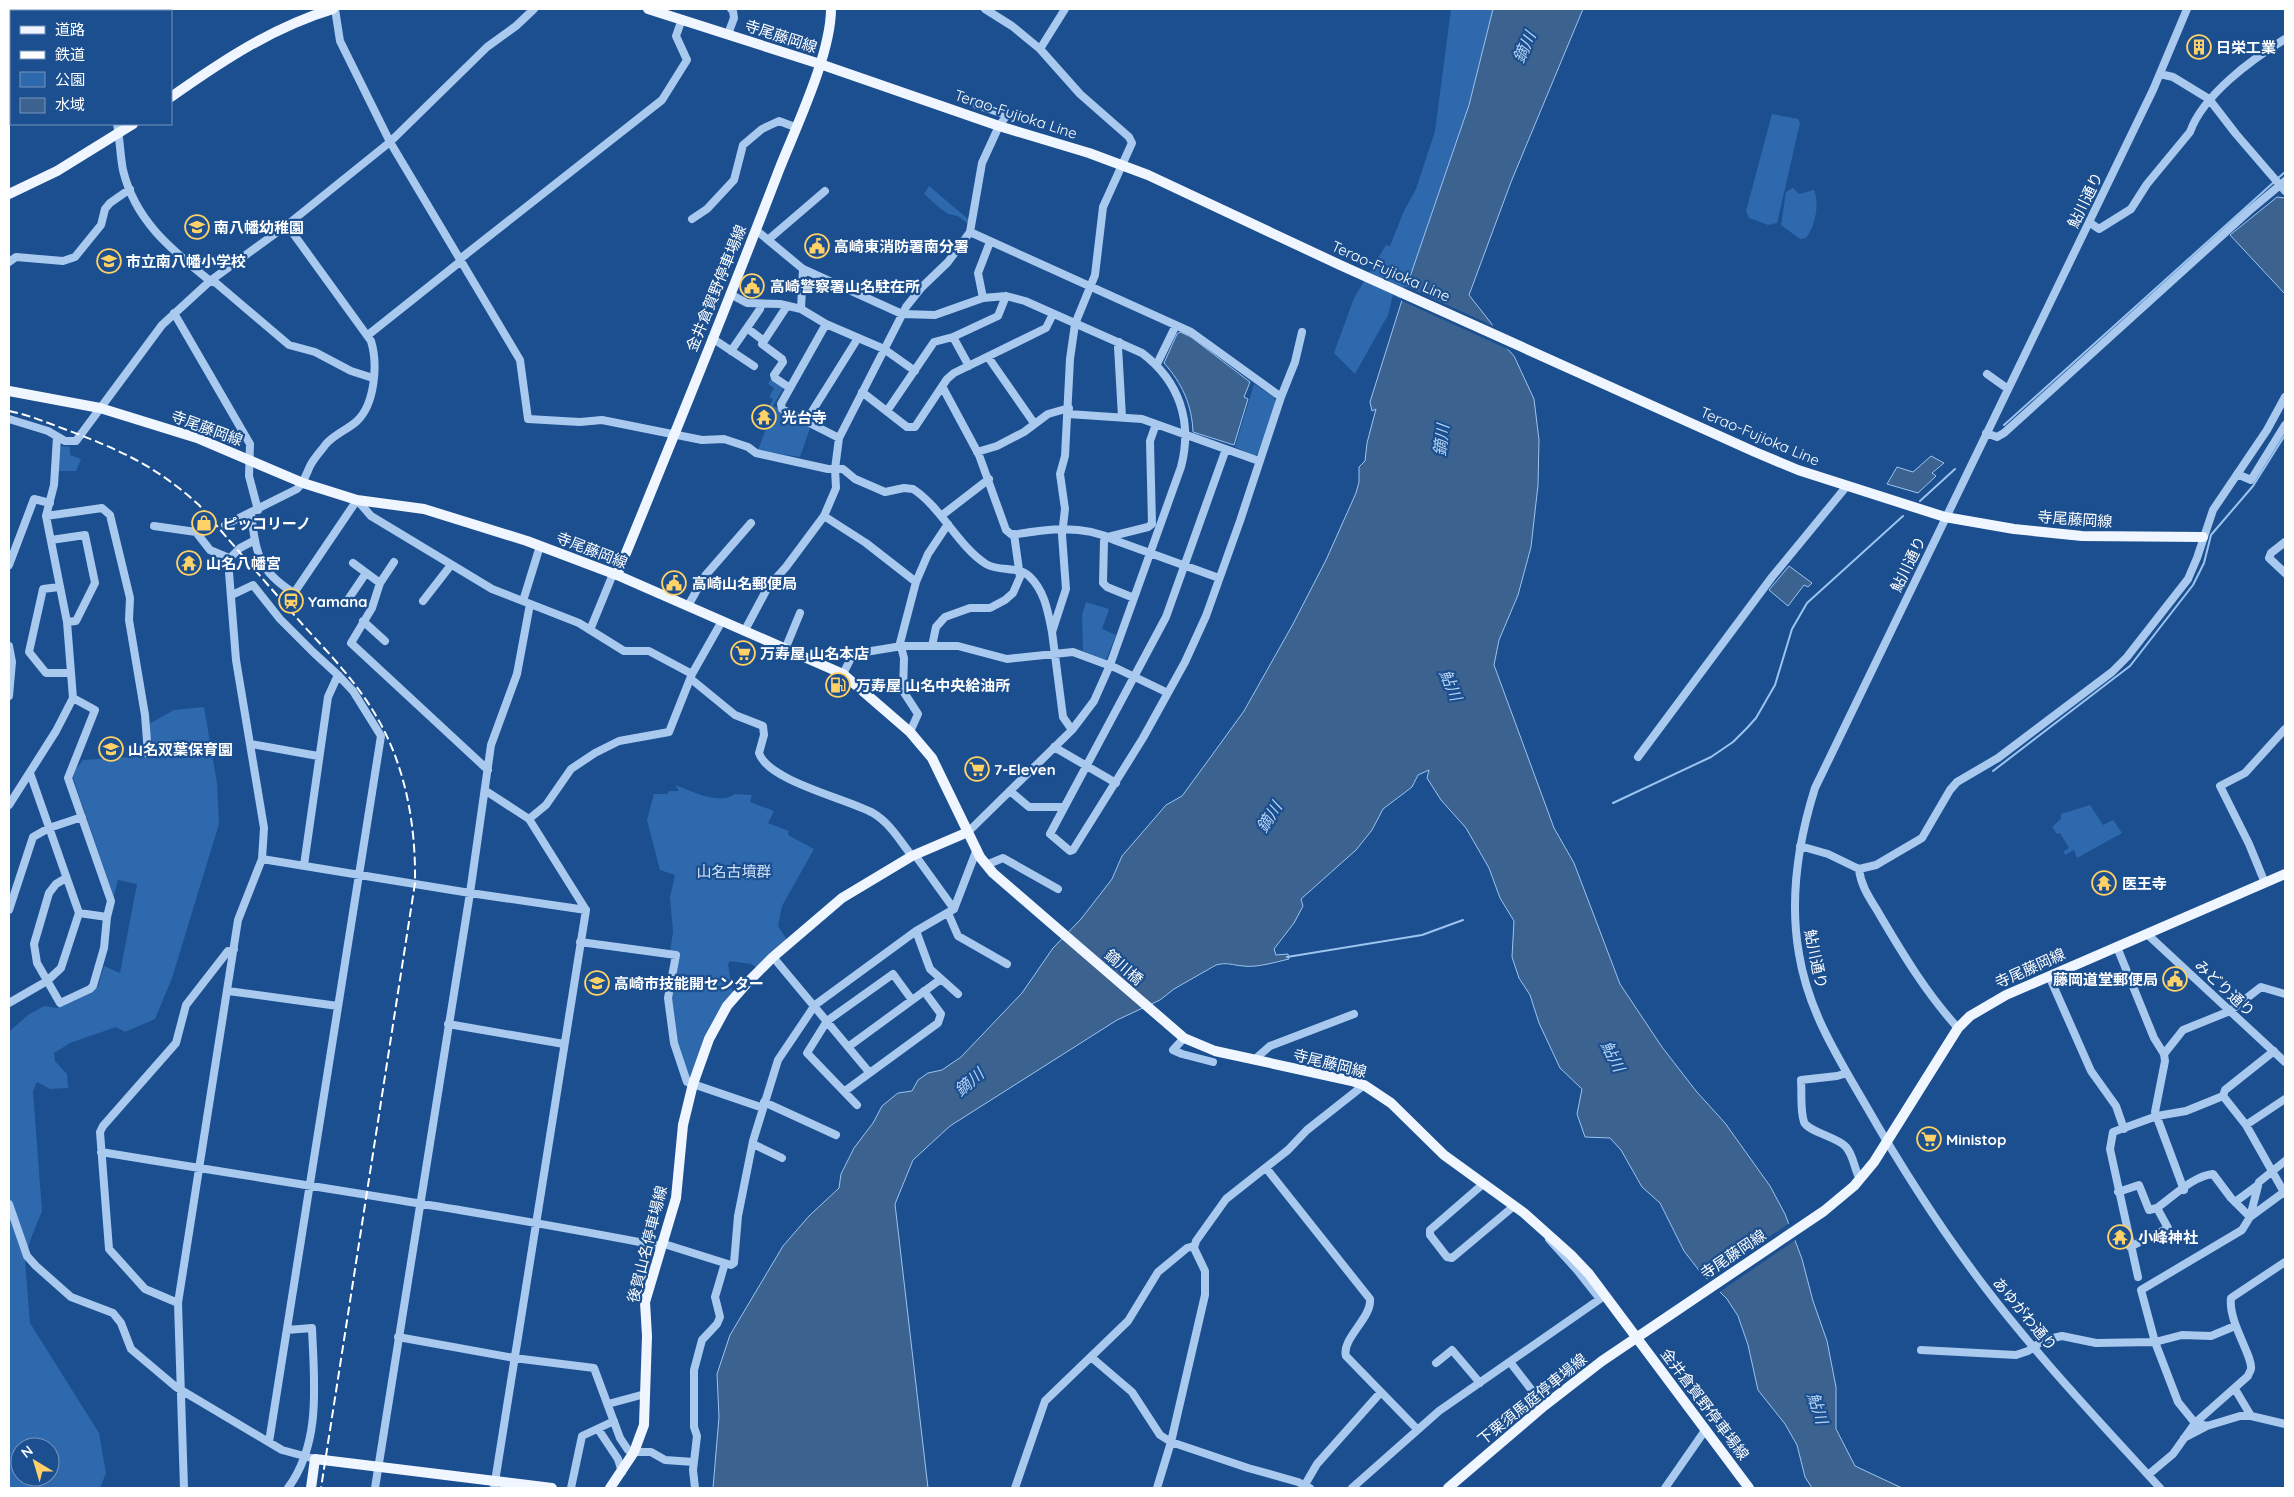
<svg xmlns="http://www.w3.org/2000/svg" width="2294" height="1497" font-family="Quicksand,'Noto Sans JP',sans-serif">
<rect width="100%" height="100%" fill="#1b4f8f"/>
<!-- green -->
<path fill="#2e69ad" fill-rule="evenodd" d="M1451 9H1493L1469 105 1402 300 1393 295 1388 315 1355 374 1334 353 1354 298 1386 245 1390 246 1403 213 1416 189 1435 131Z
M1772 114 1798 119 1800 123 1777 223 1768 225 1749 218 1746 211Z
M929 186 968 219V224L958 216 948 214 941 209 924 194Z
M1793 188 1799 194 1814 190C1820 203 1815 227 1806 238L1800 239 1781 225 1786 192Z
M771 379 784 387 773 406 811 425 800 457 758 450 769 421 763 418 773 399 769 397 774 388 768 384Z
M1254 384 1274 397 1276 403 1258 453 1255 456 1235 447Z
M61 446 70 447V455L81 459 76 471H59L58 453Z
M1086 602 1109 609 1102 629 1116 635 1106 660 1083 651 1082 615Z
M204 707 217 783 219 824 172 978 155 1019 125 1032 116 1027 70 1043 54 1053 55 1061 67 1074 68 1088 50 1089 37 1082 33 1091 42 1211 31 1238 25 1261 30 1323 99 1433 106 1473 100 1488H9V1032L28 1015 44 1006 57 1008 91 992 98 987 104 966 120 973 137 884 118 880 113 899 112 891 73 778 76 769 83 760 150 756 149 724 174 710ZM20 1447H50V1477H20Z
M675 785C693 791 719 806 735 794L752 795 750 802 774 811 768 823 789 831 788 835 814 849 782 906 778 926 787 940 757 968 751 964 730 961 728 964 733 994 692 1080H689L677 1045 670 1000 678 957 670 951 673 932 670 897 675 875 660 870 647 820 654 794H668L669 791H679Z
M2090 805 2103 825 2113 820 2122 833 2077 858 2074 850 2065 855 2064 851 2069 848 2060 833 2057 834 2052 827 2061 819V814Z"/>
<!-- water -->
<path fill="#3c6290" stroke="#9cc4f0" d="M1493 9H1583L1511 182 1469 295 1491 323 1502 343 1514 356 1534 399 1539 440 1538 485 1531 547 1518 595 1499 640 1494 665 1554 828 1574 863 1620 984 1662 1047 1696 1091 1725 1123 1770 1186 1785 1214 1802 1259 1813 1301 1827 1341 1836 1387V1429L1855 1466 1902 1488H1812L1805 1477 1797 1445 1785 1424 1758 1390 1748 1345 1738 1316 1727 1299 1701 1273 1684 1251 1660 1203 1642 1187 1621 1150 1610 1138 1585 1137 1577 1114 1582 1089 1560 1068 1539 1023 1530 995 1519 978 1512 957 1514 921 1500 898 1489 868 1466 828 1441 800 1427 778 1429 770 1418 775 1412 787 1383 809 1372 830 1356 850 1301 899 1303 906 1294 923 1274 949 1276 955 1288 954 1289 959C1276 962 1256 968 1243 966 1232 965 1227 962 1216 965L1174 989 1160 1000 1117 1020 950 1126 913 1160 895 1204 928 1488H713L719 1417 717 1374 730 1335 783 1246 809 1216 839 1188 841 1174 854 1148 873 1123 882 1106 898 1093 912 1091 918 1080 928 1073 942 1070 961 1057 1022 993 1053 948 1081 919 1112 879 1122 856 1166 805 1182 796 1207 762 1244 711 1293 624 1326 560 1356 493 1359 482V467L1365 461 1367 443 1376 409 1372 411 1370 402 1402 300 1469 105Z
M2277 197 2285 198V294L2230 235Z
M1180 332 1191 337 1250 382 1244 397 1248 399 1234 445 1193 432C1192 405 1182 383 1164 363L1177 334Z
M1931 456 1944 463 1932 473 1936 476 1918 493 1887 484 1897 467 1913 472Z
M1789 566 1812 583 1808 587 1804 585 1788 606 1769 590Z"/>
<!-- pier -->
<path fill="#1b4f8f" d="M1405 286 1496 327 1504 342 1514 352 1400 300Z
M1791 1222 1797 1239 1718 1293 1705 1281Z"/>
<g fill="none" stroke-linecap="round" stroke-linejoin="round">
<!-- stream -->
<path stroke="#9cc4f0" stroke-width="2" d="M2277 179 2285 172
M2004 425 2274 182
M1920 501 1955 469
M1993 771 2130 666 2193 585 2204 563 2211 535 2253 486 2285 435
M1613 803 1711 757 1733 742 1747 728 1756 718 1775 685 1792 629 1807 603 1903 516
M1287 957 1422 935 1463 920"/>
<!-- minor -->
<path stroke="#a9c9ee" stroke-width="8" d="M335 9 340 41 390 142 520 360 528 419 580 422 602 420 702 440 724 439 748 447 756 453 828 469H843L855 479 885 492 904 488 913 489C941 507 958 546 986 564 999 572 1019 566 1029 576 1045 591 1048 612 1052 632
M985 9 1012 26 1040 49 1080 94 1129 137 1132 143 1103 207 1095 275 1075 324 1070 359 1065 456 1060 474 1065 509 1062 535 1066 589 1052 632 1063 717 1072 730
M55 11 56 9
M115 11 116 9
M728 34 734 18 733 11 731 9
M1040 49 1065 9
M2160 74 2173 77 2209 99 2236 134 2285 191
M9 86 11 82
M117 124C120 139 120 155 123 170 135 221 172 250 210 281L216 283 289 345 315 352 351 371 373 378
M692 219 707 209 734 180 743 145 762 129 779 121 795 127
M2089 222 2099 229 2131 209 2147 184 2190 132C2203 95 2252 59 2285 39
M756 230 803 269 902 314 935 315 983 298 1006 296 1025 301 1142 353C1179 381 1193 421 1181 467L1110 665 1094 701 1072 730 968 832
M970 232 1191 332 1281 397
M769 239 825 191
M460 259 662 100 687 60 676 36 682 19
M9 262 16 257 63 261 75 257 101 225 105 209 110 203 130 189
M730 294 747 303 780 304 801 309 826 324 884 349 915 371
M983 298 978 273 990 242
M787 306 762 344 782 359 783 362 774 375 775 378 790 388
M801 309 803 269
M174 313 250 444 249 476 258 510
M826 324 781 404 782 409 839 438
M747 328 764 341
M368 335 461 261
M953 337 969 366
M712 338 754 366
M1119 342 1118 347 1122 417
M731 351 760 309 761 305
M988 357 1034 423
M1157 364 1176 325
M1987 374 2008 389
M943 388 979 455 1006 530 1012 535C1046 529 1083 524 1114 540L1219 578
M862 392 907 427H915L947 379 954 373 1046 328 1053 314
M887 411 934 342 953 337 998 316 1006 296
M1068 414 1142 419 1259 461
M9 419 48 431 65 441H76L162 325 210 281 287 225 390 142 487 47 516 26 534 9
M806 421 858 338
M1986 433 1997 437 2004 433 2249 211 2285 181
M1226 449 1166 617 1050 834 1070 851 1073 850 1143 738 1185 662 1206 616 1240 521 1281 397 1295 362 1302 332
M977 452 997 446 1024 432 1048 414 1069 408
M2237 474 2251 480 2285 425
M251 513C256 553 258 571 294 593L357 500 371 516 492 589 579 623 624 651H649L692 674
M46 516 102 508 110 515 130 598 129 620 145 715 148 754
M824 516 866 543 916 582
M941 516 989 479
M225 525 297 489C304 482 306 475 310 466 314 458 321 451 326 444 335 434 347 430 357 421 375 404 378 364 371 341L287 225
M154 526 196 532 210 550 229 558
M51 540 85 535 95 583 76 621 67 622
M2285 542 2271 553 2269 558 2285 573
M394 562 380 583 372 608 351 643 488 770
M353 563 380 583
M9 565 34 499 50 503
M59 587 43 589 29 652 46 673H70
M232 595 253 585 280 619 313 652 338 675 353 691 381 736 269 1442
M1134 598 1107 587 1103 583 1104 541 1108 537 1148 527 1152 524 1150 441 1156 424
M423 601 451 565
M523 601 540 546
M345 604 366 573
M688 606 704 577 751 523
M363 621 385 641
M590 630 613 574
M745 630 768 587 786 567 824 516 836 488 835 469 839 438 906 307 922 287 948 262 970 232 982 163 999 126 1007 115 977 105
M9 646 12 662 9 696
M932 646 936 627 945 617 970 608H990L1005 600 1013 593 1020 577 1014 534
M786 647 800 613
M843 674 853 654 902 646H958L1007 659 1073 652 1116 668 1168 693
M691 679 735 715 763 726 764 735 759 753C768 781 848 799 873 813 890 823 900 841 912 856
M910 732 918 714 903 691 904 658 900 643 916 582 928 554 948 524
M251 744 318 756
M1054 747 1116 783
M1638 757 1772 577 1846 487
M486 791 529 819 586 910 494 1488
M1010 791 1029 807H1064
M9 805 56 731 73 698 67 622 46 516 54 485 57 437
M529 819 546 805 571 769 595 753 619 741 669 732 692 674 722 621
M1800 846 1828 854 1859 869 1876 865 1922 838 1950 790 1957 782 1998 758 2112 672 2127 657 2188 579 2197 558 2213 510 2267 430 2285 397
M915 855 954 909
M262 859 470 893 586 910
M304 865 328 697 338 675
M986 865 1003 858 1058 889
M1859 869C1861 888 1872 901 1881 917 1904 956 1927 994 1958 1028
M66 878 56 884 49 893 34 944 37 963 60 1003 90 989 93 986 104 948 107 917 111 901 68 778 95 710 73 698
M2265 883 2249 844 2220 786 2245 773 2285 729
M9 910 33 837 49 828 82 817
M79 913 107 917
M948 913 958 936 1007 964
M916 931 930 969 958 994
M2147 934 2285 1062
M580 942 676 955 668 998 674 1043 687 1082 763 1108
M2117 947 2154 1038 2164 1054 2165 1061 2155 1112 2184 1190
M773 957 869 1072
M2049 976 2091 1071 2116 1106 2124 1129
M228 991 338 1006
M9 1003 47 981 61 968 79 913 30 773
M448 1024 564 1044
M1184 1038 1173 1050 1182 1054 1213 1062
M848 1047 941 979
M2164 1054 2183 1030 2230 1011 2261 987 2285 994
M1254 1060 1270 1046 1354 1014
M1847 1073 1837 1076 1801 1080C1802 1093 1800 1110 1804 1122 1808 1132 1838 1137 1846 1147 1854 1156 1854 1169 1860 1179
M845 1091 938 1023 941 1014 924 991
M2223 1096 2225 1090 2274 1051
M764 1102 836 1135
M857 1105 807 1053 827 1021 893 974 912 1000
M2246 1125 2285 1099
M753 1144 782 1158
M101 1152C288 1183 475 1210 660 1246
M2285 1161 2259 1182 2250 1217 2242 1230 2141 1290 2155 1342 2178 1402 2195 1423 2207 1426 2240 1416H2251L2285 1424
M1266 1168 1370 1299C1372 1318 1341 1339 1346 1356L1417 1429
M1483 1184 1430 1230V1235L1447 1257 1452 1258 1514 1206
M2118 1192 2139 1185 2149 1210 2157 1208
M2235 1202 2258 1185
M9 1204 27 1256 36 1266 71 1297 113 1313 121 1323 131 1349 176 1387 282 1450 315 1459
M661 1243 731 1265 734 1263 738 1216 753 1141 778 1060 815 1005 916 931 954 909 977 849
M2130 1247 2168 1228 2157 1208C2174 1196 2193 1176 2213 1174L2231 1198 2250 1217 2284 1192
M2138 1277 2110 1149 2113 1132 2157 1116 2186 1111 2223 1096 2246 1125 2285 1194
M178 1303 145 1289 109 1249 100 1132 103 1126 176 1043 186 1005 228 951 234 949
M287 1330 312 1328C314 1381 322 1442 288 1488
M398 1337 514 1358 594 1368 620 1438 628 1450 634 1452H651L665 1460 694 1462
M1921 1350 2016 1355 2028 1351 2044 1340 2062 1336 2096 1343 2155 1342 2182 1335 2211 1336 2235 1326
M1091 1357 1132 1392 1160 1435 1171 1442 1248 1468 1298 1482 1310 1488
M1510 1362 1544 1406
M1436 1363 1452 1350 1480 1383
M2235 1389 2251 1416
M608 1404 645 1394
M598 1429 618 1459 622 1472
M2184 1438 2207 1426
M2148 1475 2173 1454 2195 1423 2248 1376C2248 1375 2251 1370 2251 1369 2253 1356 2228 1322 2231 1298L2285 1262
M184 1488 178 1303 238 920 262 859 264 828 236 660 228 560 240 548 255 540
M375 1488 470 893 491 745 517 674 530 604
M571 1488 582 1436 614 1421
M695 1488 693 1470 697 1436 694 1427V1370L702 1340 717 1324 720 1317 715 1297 725 1263
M1015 1488 1045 1401 1128 1321 1158 1272 1187 1248 1194 1246
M1157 1488 1171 1442 1205 1295V1271L1194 1248 1196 1241 1226 1199 1288 1150 1307 1130 1364 1085
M1303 1488 1317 1464 1381 1392
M1352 1488 1439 1411 1600 1299 1577 1270 1549 1239
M1665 1488 1706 1429
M2160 1488C2100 1422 2038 1357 1984 1286 1940 1228 1901 1167 1865 1104 1837 1056 1808 1010 1799 954 1789 897 1798 842 1815 788L2153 90 2187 9"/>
<!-- major -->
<path stroke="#f0f6ff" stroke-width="10" d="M648 9 820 64 999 126 1089 153 1148 175 1340 265 1755 452 1798 470 1945 517 2014 529 2082 536 2203 537
M171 97C222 61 273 27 333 9
M9 194 57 171 133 124
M9 391 100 408 197 438 303 483 357 500 424 509 527 541 617 575 843 674 910 732 932 758 980 857 993 873 1184 1038 1215 1051 1352 1081 1364 1085 1391 1103 1444 1155 1524 1213 1571 1255 1589 1274 1749 1488
M617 575C672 441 727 306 779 170 796 127 831 54 831 9
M311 1488 315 1459 552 1488
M610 1488 634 1452 644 1425 647 1336 645 1302 676 1198 683 1125 693 1084 709 1039 727 1006 748 982 773 957 842 898 912 856 968 832
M1448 1488 1544 1406 1602 1361 1824 1211 1854 1186 1874 1162 1958 1028 1970 1016 2006 995 2285 874"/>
<!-- rail -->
<path stroke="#fff" stroke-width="2" stroke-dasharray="9 4" stroke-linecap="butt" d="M9 411C29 415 48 423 67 430 120 450 156 466 199 505 233 545 268 585 303 625 324 648 346 671 364 697 403 752 416 817 415 883L321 1488"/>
</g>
<!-- icons -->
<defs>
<g id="building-ring" transform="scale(1.25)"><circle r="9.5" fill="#1b4f8f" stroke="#ffd166" stroke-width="1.5"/><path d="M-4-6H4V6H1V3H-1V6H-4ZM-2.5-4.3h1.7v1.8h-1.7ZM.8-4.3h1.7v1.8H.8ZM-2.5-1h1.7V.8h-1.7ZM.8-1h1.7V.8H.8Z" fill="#ffd166"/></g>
<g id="school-ring" transform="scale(1.25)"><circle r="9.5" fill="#1b4f8f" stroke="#ffd166" stroke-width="1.5"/><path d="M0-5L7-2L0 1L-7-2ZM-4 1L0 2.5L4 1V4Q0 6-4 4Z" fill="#ffd166"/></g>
<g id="civic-ring" transform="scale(1.25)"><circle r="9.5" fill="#1b4f8f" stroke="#ffd166" stroke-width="1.5"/><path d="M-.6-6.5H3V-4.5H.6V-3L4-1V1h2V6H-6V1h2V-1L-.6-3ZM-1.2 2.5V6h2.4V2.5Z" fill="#ffd166"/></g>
<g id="temple-ring" transform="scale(1.25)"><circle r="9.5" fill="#1b4f8f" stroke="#ffd166" stroke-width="1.5"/><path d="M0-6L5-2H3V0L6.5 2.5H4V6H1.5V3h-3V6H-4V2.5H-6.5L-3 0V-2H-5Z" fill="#ffd166"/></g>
<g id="shop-ring" transform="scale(1.25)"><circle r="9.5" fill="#1b4f8f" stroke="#ffd166" stroke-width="1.5"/><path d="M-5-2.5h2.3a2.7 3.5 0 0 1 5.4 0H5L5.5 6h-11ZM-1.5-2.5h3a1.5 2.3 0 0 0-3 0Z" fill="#ffd166"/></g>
<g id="station-ring" transform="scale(1.25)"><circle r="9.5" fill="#1b4f8f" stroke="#ffd166" stroke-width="1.5"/><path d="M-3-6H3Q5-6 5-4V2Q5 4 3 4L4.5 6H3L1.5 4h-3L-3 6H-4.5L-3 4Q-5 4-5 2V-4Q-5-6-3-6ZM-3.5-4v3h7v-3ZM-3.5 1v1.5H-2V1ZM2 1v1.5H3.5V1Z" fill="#ffd166"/></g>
<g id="supermarket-ring" transform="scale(1.25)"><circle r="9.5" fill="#1b4f8f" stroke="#ffd166" stroke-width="1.5"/><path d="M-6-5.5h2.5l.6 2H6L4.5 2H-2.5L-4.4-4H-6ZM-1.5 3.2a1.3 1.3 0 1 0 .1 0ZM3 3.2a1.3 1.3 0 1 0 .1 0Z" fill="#ffd166"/></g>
<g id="fuel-ring" transform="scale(1.25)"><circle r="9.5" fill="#1b4f8f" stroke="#ffd166" stroke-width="1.5"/><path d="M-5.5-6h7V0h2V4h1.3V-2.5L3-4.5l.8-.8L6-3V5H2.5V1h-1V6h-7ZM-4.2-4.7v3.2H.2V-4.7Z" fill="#ffd166"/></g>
</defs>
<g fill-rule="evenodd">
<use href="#building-ring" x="2199" y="47"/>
<use href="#school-ring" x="197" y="227"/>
<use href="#civic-ring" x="817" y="246"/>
<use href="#school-ring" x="109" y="261"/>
<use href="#civic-ring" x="752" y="286"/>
<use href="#temple-ring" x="764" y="417"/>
<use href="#shop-ring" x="204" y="523"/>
<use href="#temple-ring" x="189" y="563"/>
<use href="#civic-ring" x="674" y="583"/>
<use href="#station-ring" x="291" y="601"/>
<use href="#supermarket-ring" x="743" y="653"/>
<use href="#fuel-ring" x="838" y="685"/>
<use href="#school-ring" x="111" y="749"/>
<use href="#supermarket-ring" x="977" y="769"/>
<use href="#temple-ring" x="2104" y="883"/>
<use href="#civic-ring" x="2175" y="979"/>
<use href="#school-ring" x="597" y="983"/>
<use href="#supermarket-ring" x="1929" y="1139"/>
<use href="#temple-ring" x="2120" y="1237"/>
</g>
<g text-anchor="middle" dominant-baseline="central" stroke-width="4.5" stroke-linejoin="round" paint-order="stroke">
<!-- street labels -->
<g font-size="15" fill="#fff" stroke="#1b4f8f">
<text transform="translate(781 36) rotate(18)">寺尾藤岡線</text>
<text transform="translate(1016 114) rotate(18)">Terao-Fujioka Line</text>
<text transform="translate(2085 200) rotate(-64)">鮎川通り</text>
<text transform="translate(1391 271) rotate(24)">Terao-Fujioka Line</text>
<text transform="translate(716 288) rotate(-68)">金井倉賀野停車場線</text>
<text transform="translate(207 428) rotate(20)">寺尾藤岡線</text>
<text transform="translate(1760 436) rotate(23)">Terao-Fujioka Line</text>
<text transform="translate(2075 519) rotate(4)">寺尾藤岡線</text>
<text transform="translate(592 550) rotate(21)">寺尾藤岡線</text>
<text transform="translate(1908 564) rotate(-64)">鮎川通り</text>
<text transform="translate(1816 959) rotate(78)">鮎川通り</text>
<text transform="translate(1124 967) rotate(41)">鏑川橋</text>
<text transform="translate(2030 968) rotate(-24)">寺尾藤岡線</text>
<text transform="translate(2225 988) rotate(43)">みどり通り</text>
<text transform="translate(1330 1063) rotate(14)">寺尾藤岡線</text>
<text transform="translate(647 1244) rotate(-76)">後賀山名停車場線</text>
<text transform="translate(1733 1254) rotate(-34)">寺尾藤岡線</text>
<text transform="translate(2025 1314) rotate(50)">あゆがわ通り</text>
<text transform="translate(1532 1399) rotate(-39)">下栗須馬庭停車場線</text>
<text transform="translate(1705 1404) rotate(53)">金井倉賀野停車場線</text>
</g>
<!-- poi labels -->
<g font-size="15" font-weight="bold" fill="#fff" stroke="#1b4f8f" text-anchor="start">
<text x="2216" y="47">日栄工業</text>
<text x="214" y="227">南八幡幼稚園</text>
<text x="834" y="246">高崎東消防署南分署</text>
<text x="126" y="261">市立南八幡小学校</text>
<text x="770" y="286">高崎警察署山名駐在所</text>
<text x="782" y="417">光台寺</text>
<text x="222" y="523">ピッコリーノ</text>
<text x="206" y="563">山名八幡宮</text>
<text x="692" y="583">高崎山名郵便局</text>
<text x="308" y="601">Yamana</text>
<text x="760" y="653">万寿屋 山名本店</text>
<text x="856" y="685">万寿屋 山名中央給油所</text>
<text x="128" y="749">山名双葉保育園</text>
<text x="994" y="769">7-Eleven</text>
<text x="2122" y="883">医王寺</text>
<text x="2158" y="979" text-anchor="end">藤岡道堂郵便局</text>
<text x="614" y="983">高崎市技能開センター</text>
<text x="1946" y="1139">Ministop</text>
<text x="2138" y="1237">小峰神社</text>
</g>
<!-- park labels -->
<g font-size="15" fill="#cfe3fa" stroke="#1b4f8f">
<text x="734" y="871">山名古墳群</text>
</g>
<!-- water labels -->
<g font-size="16" font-style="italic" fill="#b5d3f5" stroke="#1b4f8f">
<text transform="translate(1524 47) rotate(-66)">鏑川</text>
<text transform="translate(1441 440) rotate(-84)">鏑川</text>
<text transform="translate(1451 685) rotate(67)">鮎川</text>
<text transform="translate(1269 817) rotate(-58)">鏑川</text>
<text transform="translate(1613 1056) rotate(63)">鮎川</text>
<text transform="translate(969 1082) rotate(-41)">鏑川</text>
<text transform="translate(1818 1408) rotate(72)">鮎川</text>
</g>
</g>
<!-- border -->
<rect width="2294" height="1497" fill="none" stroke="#ffffff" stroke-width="20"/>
<!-- legend -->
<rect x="10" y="10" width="162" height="115" fill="#1b4f8f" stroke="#7695bc"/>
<rect x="20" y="26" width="25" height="8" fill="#f0f6ff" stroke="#7695bc"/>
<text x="55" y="35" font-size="15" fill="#ffffff">道路</text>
<rect x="20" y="51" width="25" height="8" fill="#ffffff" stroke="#7695bc"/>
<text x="55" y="60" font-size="15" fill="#ffffff">鉄道</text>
<rect x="20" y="72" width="25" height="15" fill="#2e69ad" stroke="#7695bc"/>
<text x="55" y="85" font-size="15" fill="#ffffff">公園</text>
<rect x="20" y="98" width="25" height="15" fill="#3c6290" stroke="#7695bc"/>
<text x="55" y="110" font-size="15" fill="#ffffff">水域</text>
<!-- north arrow -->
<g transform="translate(35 1462) rotate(322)"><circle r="24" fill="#1b4f8f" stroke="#7695bc"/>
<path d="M0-4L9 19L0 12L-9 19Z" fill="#ffd166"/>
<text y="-8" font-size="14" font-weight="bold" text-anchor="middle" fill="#ffffff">N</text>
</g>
</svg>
